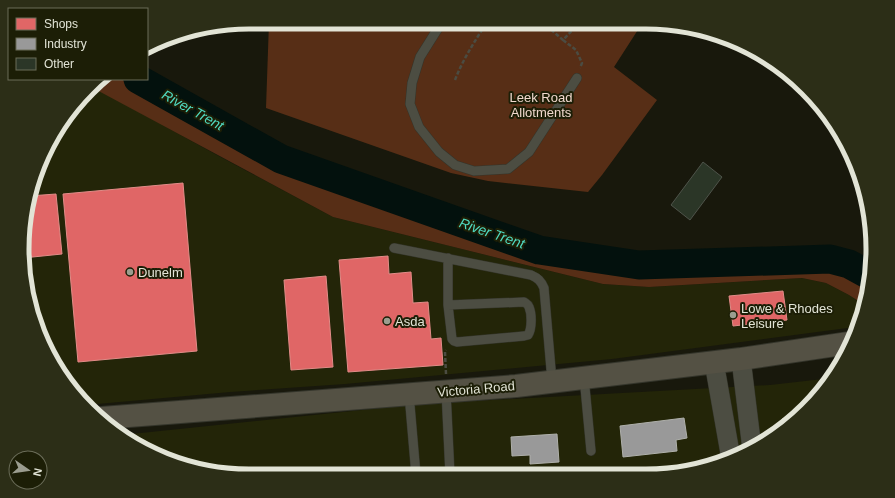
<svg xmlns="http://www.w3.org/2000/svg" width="895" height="498" font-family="Helvetica,sans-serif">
<rect width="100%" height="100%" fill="#18180c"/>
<!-- built -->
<path fill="#232508" d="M94 87 215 154 333 217 603 284 649 287 802 278 826 283 849 295 863 304 855 327 612 359 345 384 230 392 86 405 78 399 39 336 23 264 30 190 60 123Z
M832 378 817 399 772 438 733 459 675 474 234 476 190 468 136 446 122 435 420 404 770 385Z"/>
<!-- green -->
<path fill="#572e16" d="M269 22H643L614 67 657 100 602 175 588 192 488 181 451 173 266 108Z
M101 79H121L194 123 284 170 349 196 530 252 568 261 617 270 644 272 701 268 769 265 844 270 865 280 869 284 863 304 849 295 826 283 802 278 649 287 603 284 333 217 93 88Z"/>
<!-- water -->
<path fill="#03110d" d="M832 253C845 256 858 260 870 268L871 278 869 284 865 280 844 270Z"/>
<!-- shops -->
<path fill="#e06666" stroke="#e18c88" d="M183 183 197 351 78 362 63 194Z
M56 194 62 254 23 258 29 196Z
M388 256 389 274 411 272 413 303 428 302 431 339 441 338 443 365 348 372 339 260Z
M326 276 333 367 291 370 284 280Z
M783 291 787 320 733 326 729 296Z"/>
<!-- industry -->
<path fill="#999" stroke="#afb0ab" d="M795 417 784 428 782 419Z
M684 418 687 438 676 440 677 451 623 457 620 426Z
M557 434 559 462 530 464V455L512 456 511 437Z"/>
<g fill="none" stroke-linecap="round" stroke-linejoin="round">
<!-- river -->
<path stroke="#03110d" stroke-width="29" d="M138 79 281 159 539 250 639 265 830 259 849 264 871 276"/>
</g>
<!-- building -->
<path fill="#2b3627" stroke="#4e534a" d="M703 162 722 177 690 220 671 205Z"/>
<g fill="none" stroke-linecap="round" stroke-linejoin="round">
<!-- service casing -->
<g stroke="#34352b" stroke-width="10">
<path id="service" d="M442 22 420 57 412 83 410 104 419 127 439 152 455 165 474 171 508 169 529 152 577 78
M394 248 531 275C538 278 541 281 544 288L552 381
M448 305 524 302C527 304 528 304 529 307 532 314 532 329 528 335L524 336 457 342 454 341 452 339 448 305V258
M584 377 591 451
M446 391 450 475
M409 394 416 475"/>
</g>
<!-- minor casing -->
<g stroke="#34352b" stroke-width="20">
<path id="minor" d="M741 359 752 449
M714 362 730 453V460"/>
</g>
<!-- primary casing -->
<g stroke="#34352b" stroke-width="24">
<path id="primary" d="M102 418 516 386 741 359 849 343"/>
</g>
<!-- path -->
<path stroke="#4b4c42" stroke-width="2.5" stroke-dasharray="4 2" stroke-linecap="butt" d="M542 22 563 40 580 22
M372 25 375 22
M563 40 576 50 582 63 580 68
M455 80C463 59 475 41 487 22
M446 374 445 352 446 350"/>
<!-- service -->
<use href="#service" stroke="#4c4d42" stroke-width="9"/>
<!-- minor -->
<use href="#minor" stroke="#4c4d42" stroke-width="19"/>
<!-- primary -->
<use href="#primary" stroke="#545144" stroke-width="22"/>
</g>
<!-- markers -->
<g fill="#9b9d8f" stroke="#1c1e06" stroke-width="1.5">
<circle cx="130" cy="272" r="4"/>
<circle cx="733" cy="315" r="4"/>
<circle cx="387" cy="321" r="4"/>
</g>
<g text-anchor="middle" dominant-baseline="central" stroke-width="4" stroke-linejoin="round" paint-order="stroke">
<!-- park labels -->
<g font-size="13" fill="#f0d8cd" stroke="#1c1e06">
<text x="541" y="97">Leek Road<tspan x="541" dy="15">Allotments</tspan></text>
</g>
<!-- poi labels -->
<g font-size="13" fill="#e2e4d6" stroke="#1c1e06" text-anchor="start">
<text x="138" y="272">Dunelm</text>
<text x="741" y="308">Lowe &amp; Rhodes<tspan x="741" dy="15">Leisure</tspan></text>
<text x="395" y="321">Asda</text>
</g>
<!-- street labels -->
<g font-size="13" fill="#e2e4d6" stroke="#1c1e06">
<text transform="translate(476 389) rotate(-5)">Victoria Road</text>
</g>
<!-- water labels -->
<g font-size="14" font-style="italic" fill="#50dac1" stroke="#1c1e06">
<text transform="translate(193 110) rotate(29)">River Trent</text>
<text transform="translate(492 233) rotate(19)">River Trent</text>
</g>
</g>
<!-- crop -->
<path d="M0 0H895V498H0ZM249 29H646A220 220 0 0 1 866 249V249A220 220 0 0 1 646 469H249A220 220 0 0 1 29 249V249A220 220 0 0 1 249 29Z" fill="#2c2e17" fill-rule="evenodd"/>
<path fill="none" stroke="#e2e4d6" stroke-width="5" d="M249 29H646A220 220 0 0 1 866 249V249A220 220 0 0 1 646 469H249A220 220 0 0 1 29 249V249A220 220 0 0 1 249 29Z"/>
<!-- legend -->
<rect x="8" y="8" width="140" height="72" fill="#1c1e06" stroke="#6b6d59"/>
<rect x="16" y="18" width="20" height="12" fill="#e06666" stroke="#6b6d59"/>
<text x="44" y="28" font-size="12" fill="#e2e4d6">Shops</text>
<rect x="16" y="38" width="20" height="12" fill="#999999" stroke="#6b6d59"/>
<text x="44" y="48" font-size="12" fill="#e2e4d6">Industry</text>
<rect x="16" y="58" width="20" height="12" fill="#2b3627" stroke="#6b6d59"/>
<text x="44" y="68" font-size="12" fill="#e2e4d6">Other</text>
<!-- north arrow -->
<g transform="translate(28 470) rotate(103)"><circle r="19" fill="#1c1e06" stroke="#6b6d59"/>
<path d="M0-3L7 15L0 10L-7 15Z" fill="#9b9d8f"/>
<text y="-6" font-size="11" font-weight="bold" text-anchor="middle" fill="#e2e4d6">N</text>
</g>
</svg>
